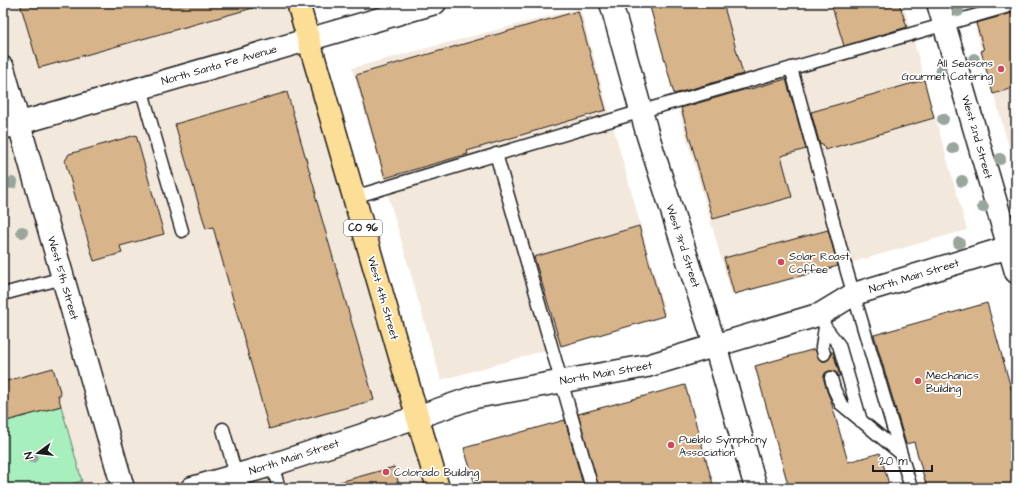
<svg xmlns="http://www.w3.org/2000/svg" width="1019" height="491" font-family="'Architects Daughter',sans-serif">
<rect width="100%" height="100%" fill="#fff"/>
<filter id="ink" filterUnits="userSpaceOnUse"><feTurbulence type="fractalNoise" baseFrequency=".025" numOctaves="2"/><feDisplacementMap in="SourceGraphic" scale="8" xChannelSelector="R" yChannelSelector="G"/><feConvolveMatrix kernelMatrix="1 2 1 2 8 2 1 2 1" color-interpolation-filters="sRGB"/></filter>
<g filter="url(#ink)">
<!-- built -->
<path fill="#f3e8dc" d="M3 3H298L438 488H3Z
M648 3H903L967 230 732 296Z
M968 3H1016V172Z
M580 8 666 316 441 380 352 68Z"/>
<!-- green -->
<path fill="#a7efbd" stroke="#62866c" d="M61 406 82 481 57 488H3V422Z"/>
<!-- building -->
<path fill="#d8b48a" stroke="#1c1c1c" d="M20 3H253V8L39 68Z
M649 3H723L743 74 674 94Z
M831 3H899L907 27 844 46Z
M578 11 606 110 467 151 468 154 385 178 356 75Z
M1016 12V87L993 94 981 51 984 50 976 23Z
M786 79 806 149 781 156 792 197 713 219 681 108 747 89V90Z
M924 80 934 118 825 150 823 144 820 145 811 112Z
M287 92 316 194 315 195 374 400 269 429 213 227 206 229 175 124Z
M136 135 164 234 120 246 122 253 94 261 65 161 69 154Z
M639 226 664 316 561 346 534 257Z
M828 230 838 266 734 294 724 258Z
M987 303 1016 406V488H927L914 442 906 444 874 335Z
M815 349 819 359 823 361H826L829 359 831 356V352H833L840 376H838L837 373 833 371H829L825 373 824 376V380L827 391 831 401 848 462 880 453 890 488H789L755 366Z
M53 368 61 395H58L61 406 3 422V382Z
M685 385 714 488H599L578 414Z
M565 420 584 488H476L464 448Z
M394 467 400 488H337L336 483Z"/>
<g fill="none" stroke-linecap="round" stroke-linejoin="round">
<!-- service casing -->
<g stroke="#1c1c1c" stroke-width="15">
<path id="service" d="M791 68 847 272 911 488
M141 88 182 231
M496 154 592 488
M354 197 642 111 1016 4
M3 294 63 278
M824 324 825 327 822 347 824 354
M825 327 839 345 861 421
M831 378 834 389 841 404 899 452
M223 429 236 475
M272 465 279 488"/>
</g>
<!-- minor casing -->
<g stroke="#1c1c1c" stroke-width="25">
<path id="minor" d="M611 3 648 136 715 345 756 488
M938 3 1016 272"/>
</g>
<!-- tertiary casing -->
<g stroke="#1c1c1c" stroke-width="25">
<path id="tertiary" d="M3 68 123 488
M192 488 272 465 417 417 475 397 647 366 821 314 854 294 1016 245"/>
</g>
<!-- secondary casing -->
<g stroke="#1c1c1c" stroke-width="25">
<path id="secondary" d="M3 128 435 3"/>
</g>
<!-- primary casing -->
<g stroke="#1c1c1c" stroke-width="25">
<path id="primary" d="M298 3 438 488"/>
</g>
<!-- service -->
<use href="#service" stroke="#fff" stroke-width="12"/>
<!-- minor -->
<use href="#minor" stroke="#fff" stroke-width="22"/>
<!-- tertiary -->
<use href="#tertiary" stroke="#fff" stroke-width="22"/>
<!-- secondary -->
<use href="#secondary" stroke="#fff" stroke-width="22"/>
<!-- primary -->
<use href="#primary" stroke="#fdde96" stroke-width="22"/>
</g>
<!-- trees -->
<g fill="#99a59d">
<circle cx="958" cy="11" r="6"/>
<circle cx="974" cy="59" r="6"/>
<circle cx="941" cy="69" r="6"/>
<circle cx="943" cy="119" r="6"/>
<circle cx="953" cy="148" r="6"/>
<circle cx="1000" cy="159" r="6"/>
<circle cx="962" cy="181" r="6"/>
<circle cx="12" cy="183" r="6"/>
<circle cx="983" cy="207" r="6"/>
<circle cx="22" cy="232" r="6"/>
<circle cx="959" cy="243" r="6"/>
<circle cx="32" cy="457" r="6"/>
</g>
</g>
<!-- markers -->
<g fill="#d1495b" stroke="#fff" stroke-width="1.5">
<circle cx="1001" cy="69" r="4"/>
<circle cx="781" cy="262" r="4"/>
<circle cx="918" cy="381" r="4"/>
<circle cx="671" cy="445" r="4"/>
<circle cx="386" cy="472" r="4"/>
</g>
<g text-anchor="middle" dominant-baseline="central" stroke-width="3.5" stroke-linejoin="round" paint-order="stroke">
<!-- shield labels -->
<rect fill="#fff" stroke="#606060" stroke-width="1" x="344" y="220" width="38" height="16" rx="3"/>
<g font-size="10" font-weight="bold" fill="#1c1c1c">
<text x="363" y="228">CO 96</text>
</g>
<!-- poi labels -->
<g font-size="11" fill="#1c1c1c" stroke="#fff" text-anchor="start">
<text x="993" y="63" text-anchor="end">All Seasons<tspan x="993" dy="13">Gourmet Catering</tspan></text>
<text x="789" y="256">Solar Roast<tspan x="789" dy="13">Coffee</tspan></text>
<text x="926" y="375">Mechanics<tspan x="926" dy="13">Building</tspan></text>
<text x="679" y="439">Pueblo Symphony<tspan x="679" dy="13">Association</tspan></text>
<text x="394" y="472">Colorado Building</text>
</g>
<!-- street labels -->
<g font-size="11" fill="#1c1c1c" stroke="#fff">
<text transform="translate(219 65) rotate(-16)">North Santa Fe Avenue</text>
<text transform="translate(977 137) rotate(74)">West 2nd Street</text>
<text transform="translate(683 246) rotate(72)">West 3rd Street</text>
<text transform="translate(914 276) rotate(-17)">North Main Street</text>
<text transform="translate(63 278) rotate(74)">West 5th Street</text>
<text transform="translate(383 298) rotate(74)">West 4th Street</text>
<text transform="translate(606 373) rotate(-10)">North Main Street</text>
<text transform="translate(294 457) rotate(-18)">North Main Street</text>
</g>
</g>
<!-- margin -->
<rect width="1019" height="491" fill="none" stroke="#fff" stroke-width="16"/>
<rect x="8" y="8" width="1003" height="475" fill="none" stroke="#1c1c1c" stroke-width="1.5" filter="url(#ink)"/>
<!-- north arrow -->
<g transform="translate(38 453) rotate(255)" stroke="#ffffff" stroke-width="3" paint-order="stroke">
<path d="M0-3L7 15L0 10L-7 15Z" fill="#1c1c1c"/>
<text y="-6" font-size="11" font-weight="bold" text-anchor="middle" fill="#1c1c1c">N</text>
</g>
<!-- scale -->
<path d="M873 465v6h59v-6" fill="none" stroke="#1c1c1c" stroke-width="2"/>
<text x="879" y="465" font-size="12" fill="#1c1c1c" stroke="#ffffff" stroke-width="3" paint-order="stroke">20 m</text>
</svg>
